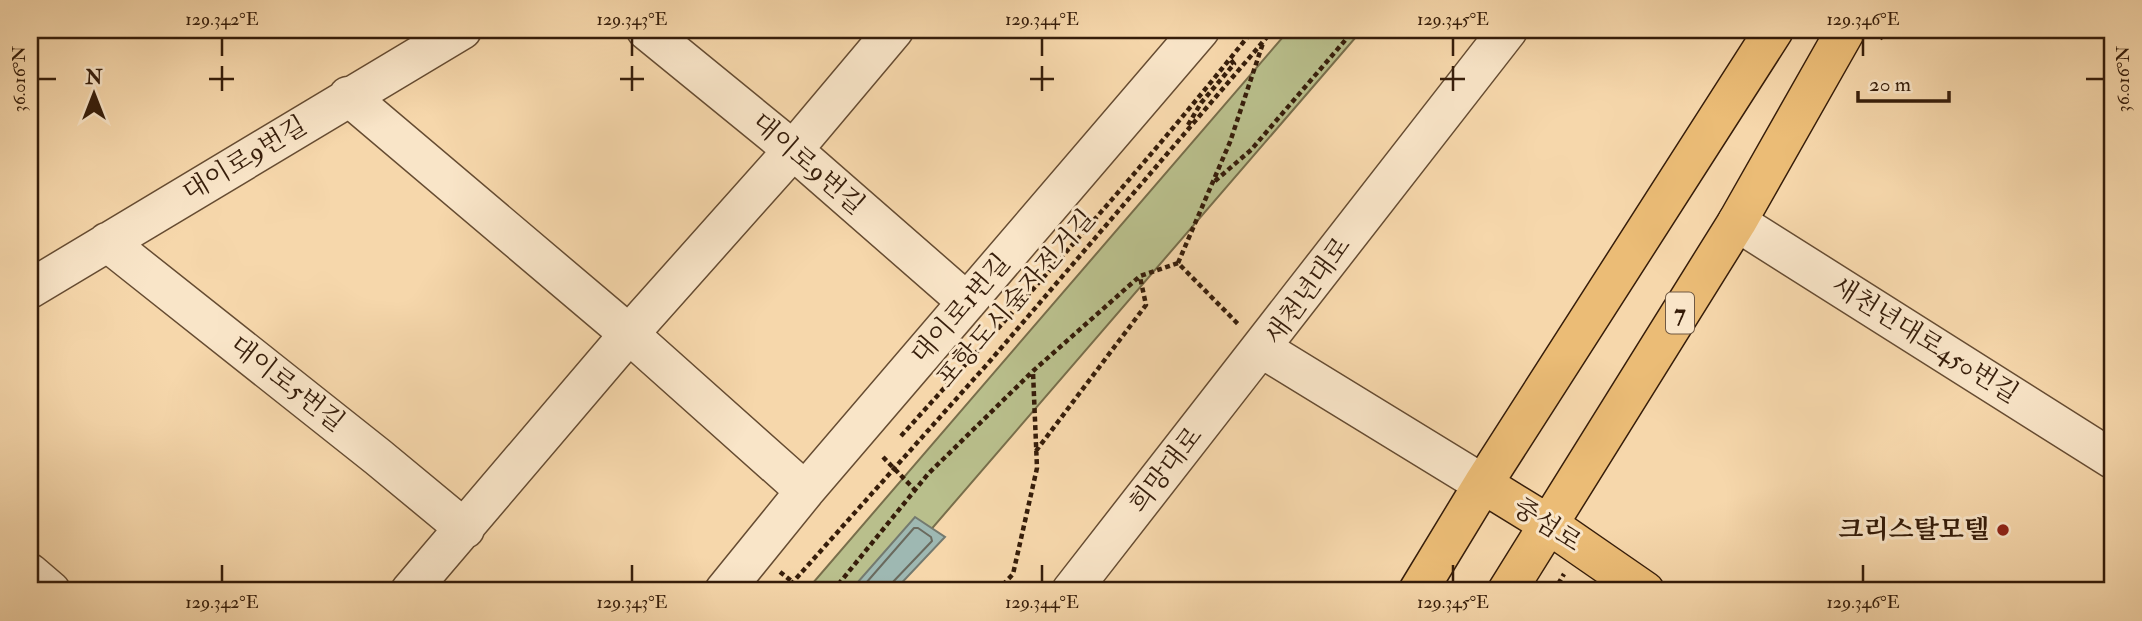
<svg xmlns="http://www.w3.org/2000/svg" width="2142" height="621" font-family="'IM FELL Double Pica','Noto Serif KR',serif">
<rect width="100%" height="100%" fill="#f6d7ab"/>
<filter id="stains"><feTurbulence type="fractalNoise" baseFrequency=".00286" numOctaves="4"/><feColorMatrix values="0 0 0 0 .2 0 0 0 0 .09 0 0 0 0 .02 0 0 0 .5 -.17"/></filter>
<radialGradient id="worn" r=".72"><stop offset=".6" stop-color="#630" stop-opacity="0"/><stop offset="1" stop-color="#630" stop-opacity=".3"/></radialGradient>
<!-- green -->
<path fill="#b9bf8c" stroke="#786e4b" stroke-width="2" d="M1289 30H1362L878 591H806Z"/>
<!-- water -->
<path fill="#9eb8b2" stroke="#747a6f" stroke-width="2" d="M915 517 945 537 894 591H850Z"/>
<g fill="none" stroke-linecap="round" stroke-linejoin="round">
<!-- shore -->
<path stroke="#6a6a5e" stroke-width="2" d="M859 591 914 528H918L931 537 932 541 891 584 889 591"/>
<!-- minor casing -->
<g stroke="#664c32" stroke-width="41">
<path id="minor" d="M646 30 793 150 967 302
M348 96 629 334 805 491
M1737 222 2112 459
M107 242 378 457 465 529
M30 289 462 30
M1261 348 1483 484
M30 573 51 591
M410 591 629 334 793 150 894 30
M724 591 805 491 1200 30
M1071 591 1508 30"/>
</g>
<!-- major casing -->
<g stroke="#361d0a" stroke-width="41">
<path id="major" d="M1483 484 1548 524 1645 591
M1418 591 1483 484 1774 30
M1507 591 1737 222 1846 30"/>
</g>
<!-- path -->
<path stroke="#361d0a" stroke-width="4.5" stroke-dasharray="5 3.5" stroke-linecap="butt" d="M1317 30 1322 35 1328 30
M1880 39 1886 30
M1188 125 1201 103 1234 64 1230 59
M1215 181 1251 150 1354 30
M1178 263 1230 142 1263 43
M901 436C1021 303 1142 170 1253 30
M1036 451 1146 305 1140 277
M883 457 915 490
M780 572 804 591
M785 591 990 361 1273 30
M833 591 928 474 1033 371 1140 276 1178 263 1239 325
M997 591 1013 574 1037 468 1033 372
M1554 591 1564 574"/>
<!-- minor -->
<use href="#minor" stroke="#f9e5c8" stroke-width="38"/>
<!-- major -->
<use href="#major" stroke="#ebbc76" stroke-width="38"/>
</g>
<!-- ticks -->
<path fill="none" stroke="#361d0a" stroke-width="2.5" d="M222 38V56M632 38V56M1042 38V56M1453 38V56M1863 38V56M222 66V91M632 66V91M1042 66V91M1453 66V91M38 79H56M209 79H234M620 79H644M1030 79H1054M1440 79H1465M2086 79H2104M222 565V582M632 565V582M1042 565V582M1453 565V582M1863 565V582"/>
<!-- markers -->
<circle fill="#8f2418" stroke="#f9e5c8" stroke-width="2.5" cx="2003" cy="530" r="7"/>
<g text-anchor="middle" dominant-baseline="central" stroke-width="6" stroke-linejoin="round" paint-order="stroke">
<!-- shield labels -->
<rect fill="#f9e5c8" stroke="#705943" stroke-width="2" x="1666" y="292.5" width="28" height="41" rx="5"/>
<g font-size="24" font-weight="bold" fill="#361d0a">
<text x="1680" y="313">7</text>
</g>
<!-- street labels -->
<g font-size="26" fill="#361d0a" stroke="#f9e5c8">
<text transform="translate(245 159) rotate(-31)">대이로9번길</text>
<text transform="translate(808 164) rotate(41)">대이로9번길</text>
<text transform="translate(1308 291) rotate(-54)">새천년대로</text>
<text transform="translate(1016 299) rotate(-49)">포항도시숲자전거길</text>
<text transform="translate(961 309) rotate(-49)">대이로1번길</text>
<text transform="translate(1925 340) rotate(32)">새천년대로450번길</text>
<text transform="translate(287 384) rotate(38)">대이로5번길</text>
<text transform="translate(1166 470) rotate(-52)">희망대로</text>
<text transform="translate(1547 525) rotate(33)">중섬로</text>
</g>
<!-- poi labels -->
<g font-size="26" font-weight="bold" fill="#361d0a" stroke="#f9e5c8" text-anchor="end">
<text x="1989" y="530">크리스탈모텔</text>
</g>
</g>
<!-- margin -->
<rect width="2142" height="621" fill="none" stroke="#f6d7ab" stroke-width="77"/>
<!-- north arrow -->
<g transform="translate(94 94)" stroke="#f9e5c8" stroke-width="5" paint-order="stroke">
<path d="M0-5L12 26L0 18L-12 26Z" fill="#361d0a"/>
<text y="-10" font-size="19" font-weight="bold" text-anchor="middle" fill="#361d0a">N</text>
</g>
<!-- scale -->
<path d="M1858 91v10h91v-10" fill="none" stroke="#361d0a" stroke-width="3.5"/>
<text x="1869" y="91" font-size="21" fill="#361d0a" stroke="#f9e5c8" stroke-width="5" paint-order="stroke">20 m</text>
<rect x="38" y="38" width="2066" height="544" fill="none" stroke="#361d0a" stroke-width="2.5"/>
<g font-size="18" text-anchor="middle" fill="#361d0a">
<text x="222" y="25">129.342°E</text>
<text x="632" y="25">129.343°E</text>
<text x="1042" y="25">129.344°E</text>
<text x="1453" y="25">129.345°E</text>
<text x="1863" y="25">129.346°E</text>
<text transform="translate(19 79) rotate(-90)" y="6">36.016°N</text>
<text transform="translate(2123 79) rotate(-90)" y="6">36.016°N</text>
<text x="222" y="608">129.342°E</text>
<text x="632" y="608">129.343°E</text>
<text x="1042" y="608">129.344°E</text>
<text x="1453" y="608">129.345°E</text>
<text x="1863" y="608">129.346°E</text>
</g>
<rect width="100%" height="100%" filter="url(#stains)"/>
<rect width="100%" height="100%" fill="url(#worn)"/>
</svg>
